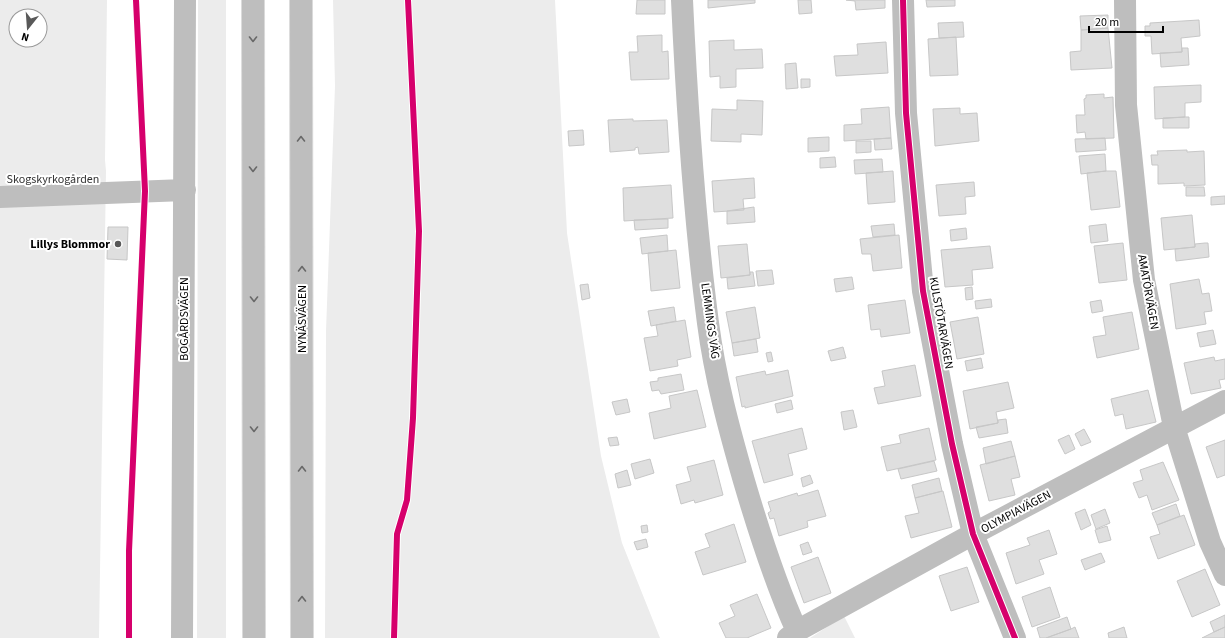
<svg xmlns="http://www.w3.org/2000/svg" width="1225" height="638" font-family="'Source Sans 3',sans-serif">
<rect width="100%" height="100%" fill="#fff"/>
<!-- green -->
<path fill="#ececec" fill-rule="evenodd" d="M0 0H107L105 160 106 171 99 638H0ZM16 16H40V40H16Z
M198 0H226V638H197Z
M333 0H555L567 233 601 456 622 543 660 638H325L326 331 335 86Z
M844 616 855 638H810Z"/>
<!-- building -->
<path fill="#dfdfdf" stroke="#c7c7c7" d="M637 0H665V14H636Z
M708 0H755V3L708 8Z
M798 0H811L812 13 799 14Z
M846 0H885V8L856 10 855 1Z
M926 0H955V6L927 7Z
M1108 15V28L1081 30 1080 16Z
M1199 20 1200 36 1181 38 1182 52 1152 54 1151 36H1145V26H1150V23Z
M963 22 964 37 939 38 938 23Z
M1108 28 1112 68 1071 70 1070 52 1081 51V30Z
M662 35V52L668 51 669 79 631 80 629 52H638L637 36Z
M956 37 958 75 930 76 928 39Z
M734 40V50L762 49 763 68 736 69V87L720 88V76L710 77 709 41Z
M886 42 888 73 836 76 834 56 858 55 857 44Z
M1182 48H1188L1189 65 1161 67 1160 53 1182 52Z
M796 63 798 88 786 89 785 64Z
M801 79H810V87L801 88Z
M1201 85V102L1185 103V117L1155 119 1154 87Z
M1104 94V98L1113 97 1114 138 1086 139 1085 132 1077 133 1076 115H1085L1084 99 1086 98V95Z
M737 100 763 101 762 135 741 134V142L711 141 712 109 737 110Z
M889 107 891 138 844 141V125L862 124 861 109Z
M960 108V114L977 113 979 141 935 146 933 109Z
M1185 117H1189V128H1163V118Z
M633 119V121L667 120 669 152 639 154 638 147 635 148V150L610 152 608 120Z
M583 130 584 145 569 146 568 131Z
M829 137V151L808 152V138Z
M891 138 892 149 875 150 874 139Z
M1105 138 1106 150 1076 152 1075 139Z
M856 141H871V152L856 153Z
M1187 150V152L1204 151 1205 185 1184 186V183L1158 184V165H1152L1151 155H1158L1157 151Z
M1105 154 1106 171 1081 174 1079 156Z
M835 157 836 167 820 168V158Z
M882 159 883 172 855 174 854 160Z
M893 171 895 202 868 204 866 173Z
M1106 171H1116L1120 207 1091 210 1087 173Z
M754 178 755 198 743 199 744 210 714 212 712 181Z
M974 182 975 196 965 197 966 214 939 216 936 185Z
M671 185 673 218 624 221 623 188Z
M1186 187H1204L1205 196H1186Z
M1225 196V204L1211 205V197Z
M754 207 755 222 727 224V211Z
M1192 215 1195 247 1164 250 1161 218Z
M668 219V228L635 230 634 220Z
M894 224 895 235 873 237 871 226Z
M1106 224 1108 241 1091 243 1089 226Z
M108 227H128L127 260 107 259Z
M966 228 967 239 951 241 950 230Z
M667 235 668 251 642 254 640 238Z
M899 235 902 268 873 271 871 254H862L860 239Z
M1123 243 1127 280 1099 283 1094 246Z
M1205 243H1208L1209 257 1176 261 1175 249 1195 247V244Z
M747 244 750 275 721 278 718 246Z
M990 246 993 268 972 270 973 285 945 287 941 250Z
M676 250 680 288 651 291 648 253Z
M772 270 774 284 758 286 756 271Z
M750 272H753L755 286 728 289 727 278 750 275Z
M852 277 854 289 836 292 834 279Z
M1199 279 1202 294 1209 293 1212 311 1204 312 1206 324 1176 329 1170 284Z
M588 284 590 298 582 300 580 285Z
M972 287 973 299 966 300 965 288Z
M991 299 992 307 976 309 975 301Z
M905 300 910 333 881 337 880 329 871 330 868 305Z
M1101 300 1103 311 1092 313 1090 302Z
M674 307 676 321 651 326 648 311Z
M755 307 760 338 732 343 726 312Z
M1132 312 1139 349 1097 358 1093 337 1106 335 1103 317Z
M978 317 984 354 957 359 950 322Z
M685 320 691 357 677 360 678 366 650 371 644 338 658 336 656 325Z
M1213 330 1216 344 1200 347 1197 333Z
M756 339 758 352 734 356 732 343Z
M843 347 846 358 831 361 828 351Z
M771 352 773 361 768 362 766 353Z
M1214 357 1215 361 1225 359V379L1219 380 1221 388 1191 394 1184 363Z
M981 358 983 368 967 371 965 361Z
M915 365 921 396 878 404 874 388 885 386 882 371Z
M788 370 793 396 745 408V406L742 407 736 377 765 371 766 375Z
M681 374 684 390 661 394 659 390 652 391 650 382 658 381V378Z
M1008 382 1014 408 996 412 998 423 970 429 963 391Z
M697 390 706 427 654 439 649 413 671 408 669 396Z
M1148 390 1156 422 1126 429 1123 414 1115 416 1111 399Z
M627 399 630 412 616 415 612 402Z
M791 400 793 409 777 413 775 404Z
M853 410 857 427 844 430 841 412Z
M1006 419 1008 433 979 438 976 427 998 423V420Z
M802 428 807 449 788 454 793 475 764 483 752 441Z
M929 428 936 460 887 471 881 447 901 443 899 435Z
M1084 429 1091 442 1081 446 1075 434Z
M1069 435 1075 449 1065 454 1058 440Z
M617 437 619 445 610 446 608 438Z
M1225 440V475L1217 478 1206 447Z
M1011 441 1015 456 986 464 983 448Z
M1015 456 1020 477 1011 479 1015 495 989 501 980 465Z
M650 459 654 473 635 479 631 464Z
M714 460 723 495 695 503 694 500 681 504 676 485 691 481 687 467Z
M934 461 937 471 901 479 898 469Z
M1163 462 1179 500 1152 510 1147 495 1139 498 1133 483 1143 480 1140 470Z
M627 470 631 485 618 488 615 474Z
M810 475 813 483 803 487 801 478Z
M939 478 942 491 915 498 912 485Z
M818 490 826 516 807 521 808 527 779 536 774 518 770 519 768 513 771 511 768 502 797 493 798 496Z
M943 491 952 527 911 538 905 516 919 513 915 498Z
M1176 504 1180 516 1157 525 1152 513Z
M1085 509 1091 525 1081 530 1075 513Z
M1105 509 1110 523 1096 529 1091 515Z
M1184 515 1195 545 1158 559 1150 537 1160 534 1157 525Z
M734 524 746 562 703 575 695 552 710 547 705 534Z
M647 525 648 532 642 533 641 526Z
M1107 526 1111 540 1099 543 1095 530Z
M1049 530 1057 554 1039 560 1044 574 1016 584 1006 553 1030 545 1027 538Z
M646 539 648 547 637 550 634 542Z
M808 542 812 552 803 555 800 545Z
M1101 553 1105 562 1085 570 1081 560Z
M818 557 831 593 804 603 791 567Z
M967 567 979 602 951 611 939 576Z
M1205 569 1220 605 1192 617 1177 581Z
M1050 587 1060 617 1032 627 1022 597Z
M757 594 771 628 747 638H726L719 623 735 616 730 605Z
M1225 615V627L1214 632 1210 622Z
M1067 617 1071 629 1046 638H1040L1037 628Z
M1075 627 1079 638H1046L1071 629Z
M1124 627 1127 638H1109L1108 633Z
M1225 627V638H1202L1214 632Z"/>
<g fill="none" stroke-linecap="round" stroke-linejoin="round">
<!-- highway casing -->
<g stroke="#dbdbdb" stroke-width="24">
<path id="highway" d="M253 0 254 638
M301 0 302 638"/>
</g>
<!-- minor -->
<path stroke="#bebebe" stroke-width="22" d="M682 0C687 108 694 216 708 323 715 377 729 429 744 481 759 532 775 583 797 631
M903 0 906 113 923 291 952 444 973 534 1015 638
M1125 0 1126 105 1144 280 1174 427 1210 542 1225 575
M0 197 185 190
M182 638 185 0
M788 638 797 631 973 534 1225 401"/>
<!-- highway -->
<use href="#highway" stroke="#bebebe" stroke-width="22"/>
<!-- cycleway casing -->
<g stroke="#fff" stroke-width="8">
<path id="cycleway" d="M903 0 906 113 923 291 952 444 973 534 1015 638
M129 638V551L145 191 136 0
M394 638 397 534 407 500 413 418 419 231 408 0"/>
</g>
<!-- cycleway -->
<use href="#cycleway" stroke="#d6006c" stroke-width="6"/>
</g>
<!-- one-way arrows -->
<defs><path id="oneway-chevron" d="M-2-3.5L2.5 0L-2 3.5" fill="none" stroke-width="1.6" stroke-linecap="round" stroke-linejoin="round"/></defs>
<g stroke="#686868">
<use href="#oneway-chevron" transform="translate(253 39) rotate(90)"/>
<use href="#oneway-chevron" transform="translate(301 139) rotate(-90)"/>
<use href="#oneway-chevron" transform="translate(253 169) rotate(90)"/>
<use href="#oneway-chevron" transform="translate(302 269) rotate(-90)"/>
<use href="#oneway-chevron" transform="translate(254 299) rotate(90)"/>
<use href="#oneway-chevron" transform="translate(254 429) rotate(90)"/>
<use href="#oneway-chevron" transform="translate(302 469) rotate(-90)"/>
<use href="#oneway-chevron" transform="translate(302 599) rotate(-90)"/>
</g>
<!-- markers -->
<circle fill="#595959" stroke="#fff" stroke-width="1.5" cx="118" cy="244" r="4"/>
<g text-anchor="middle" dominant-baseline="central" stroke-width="4" stroke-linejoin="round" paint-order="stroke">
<!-- park labels -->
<g font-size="12" fill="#333" stroke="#fff">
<text x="53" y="179">Skogskyrkogården</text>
</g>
<!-- poi labels -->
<g font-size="12" font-weight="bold" fill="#000" stroke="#fff" text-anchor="end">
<text x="110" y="244">Lillys Blommor</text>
</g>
<!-- street labels -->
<g font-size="12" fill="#000" stroke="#fff">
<text transform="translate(1148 292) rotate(80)">AMATÖRVÄGEN</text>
<text transform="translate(184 319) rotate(-90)">BOGÅRDSVÄGEN</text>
<text transform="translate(302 319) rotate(-90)">NYNÄSVÄGEN</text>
<text transform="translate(710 321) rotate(82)">LEMMINGS VÄG</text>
<text transform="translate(941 323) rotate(80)">KULSTÖTARVÄGEN</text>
<text transform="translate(1016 512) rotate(-28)">OLYMPIAVÄGEN</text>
</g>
</g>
<!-- north arrow -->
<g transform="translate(28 28) rotate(197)"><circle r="19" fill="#ffffff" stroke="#999999"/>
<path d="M0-3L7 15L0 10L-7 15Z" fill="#595959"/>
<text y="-6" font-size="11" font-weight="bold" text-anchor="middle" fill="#000000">N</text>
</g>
<!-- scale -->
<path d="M1089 26v6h74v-6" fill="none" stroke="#000000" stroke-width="2"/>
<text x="1095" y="26" font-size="12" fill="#000000" stroke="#ffffff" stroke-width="3" paint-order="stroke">20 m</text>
</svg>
